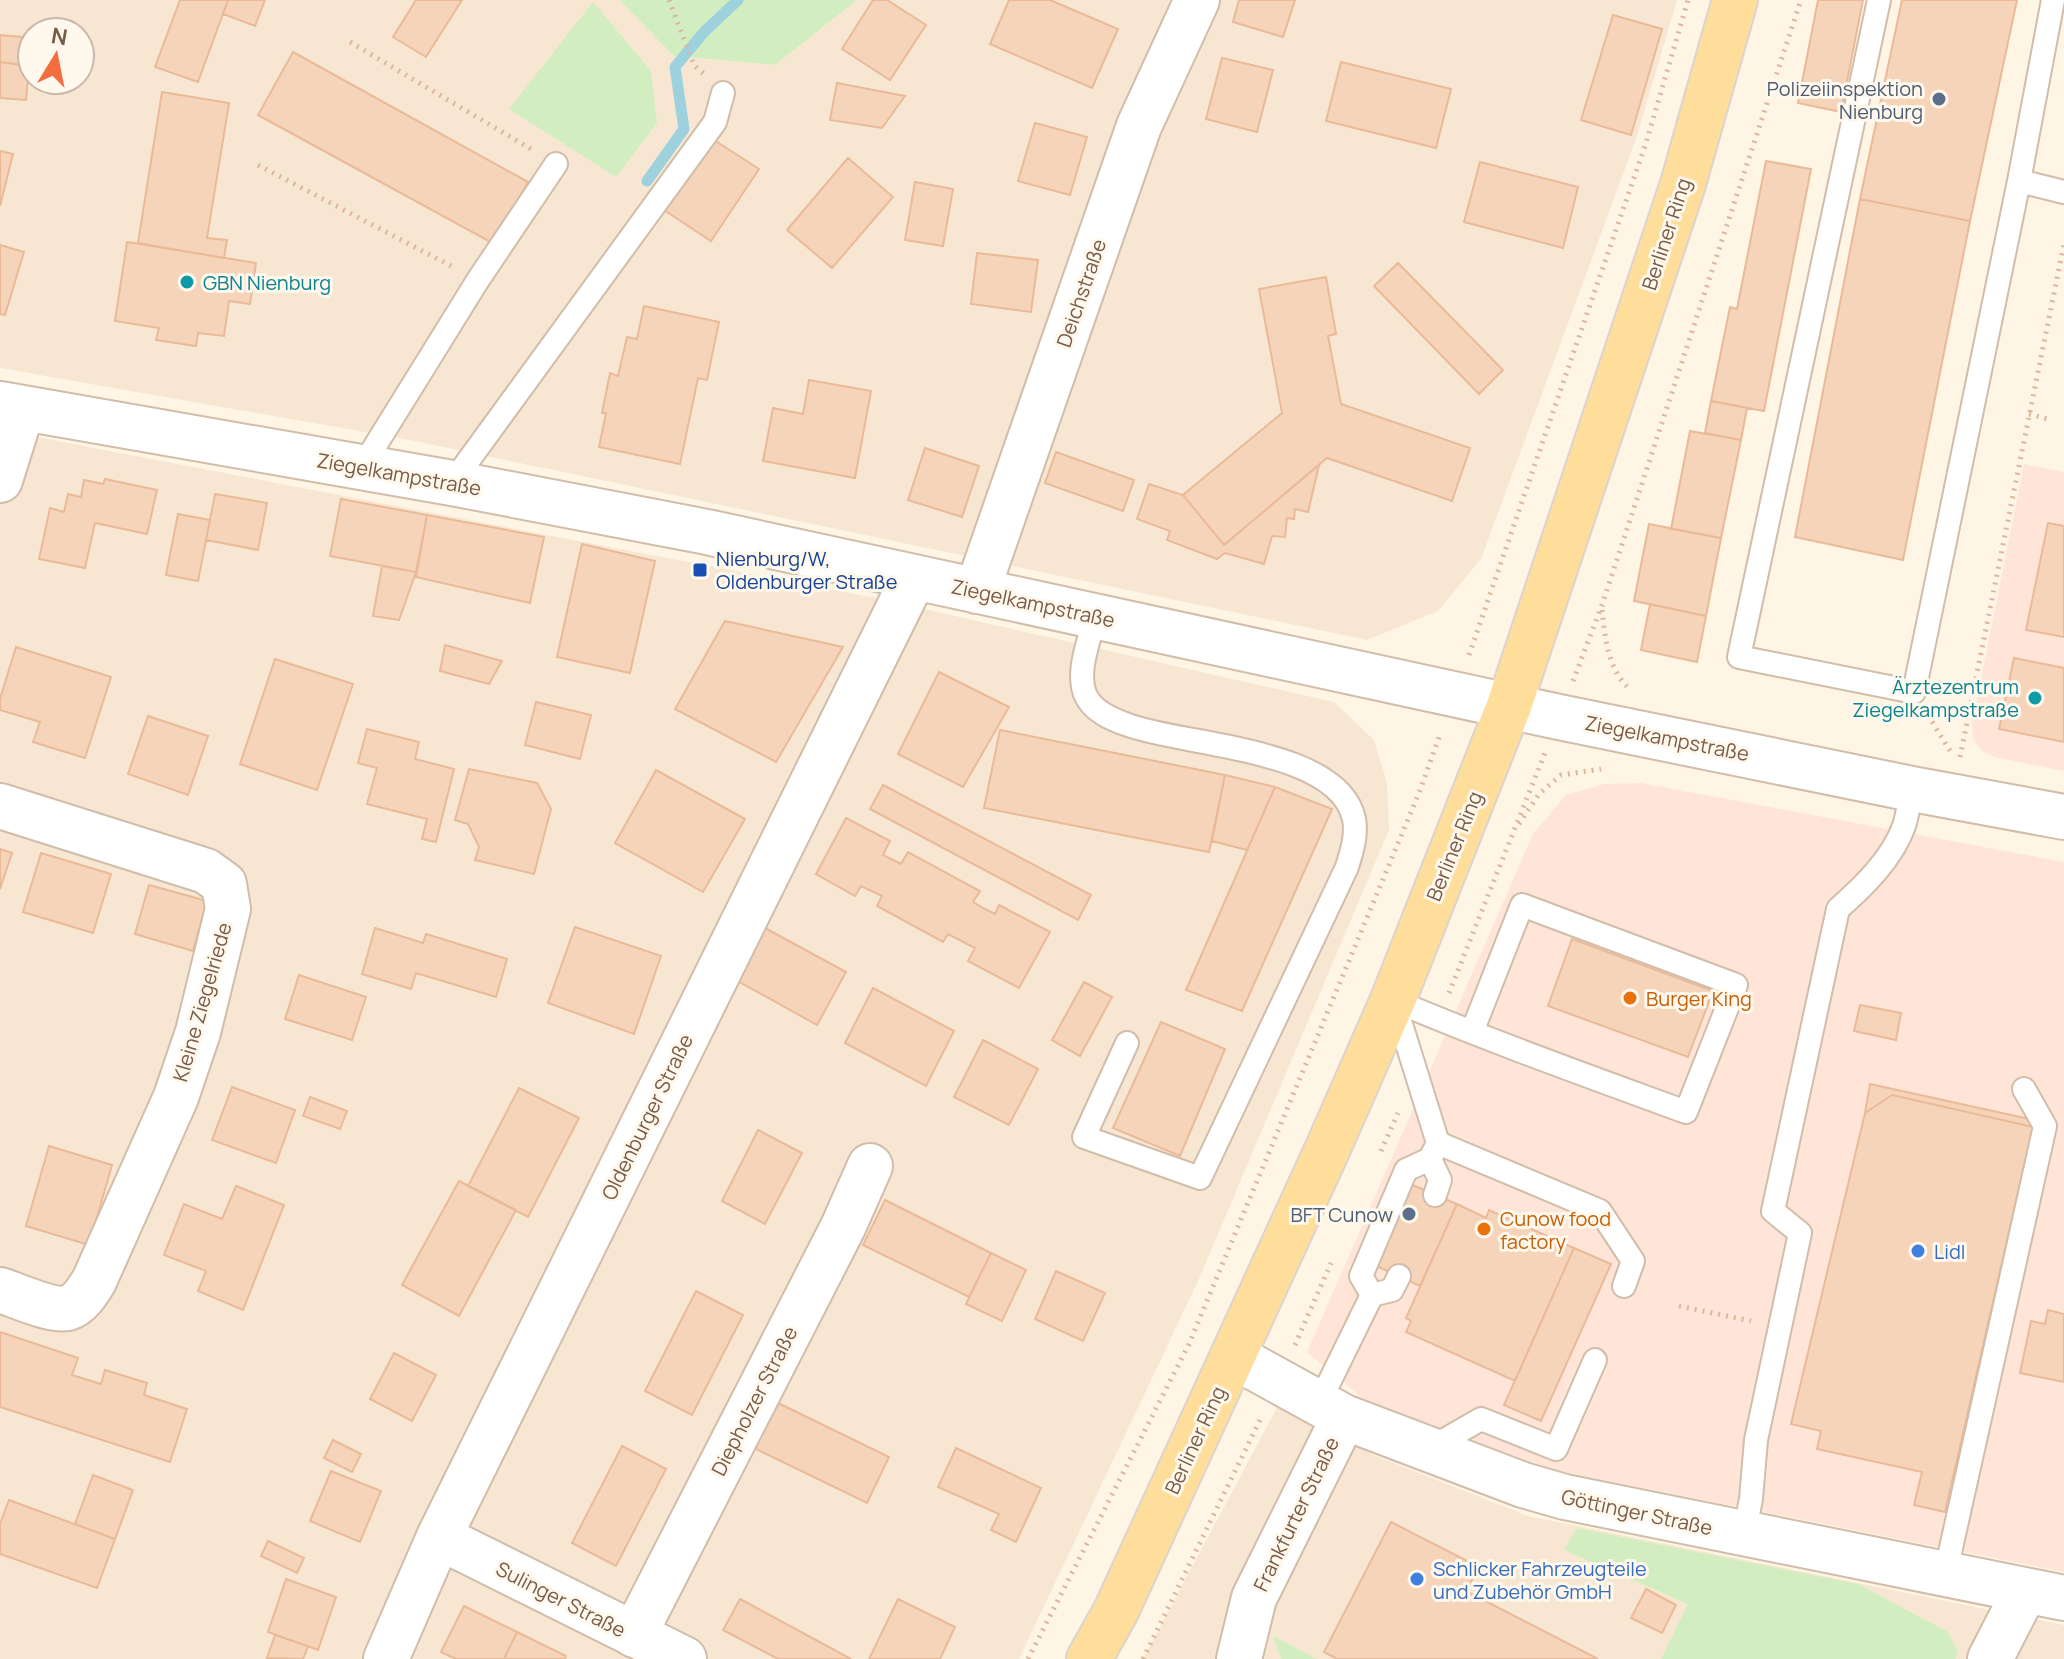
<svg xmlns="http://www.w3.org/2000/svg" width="2064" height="1659" font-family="Manrope,sans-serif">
<rect width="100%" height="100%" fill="#fef5e5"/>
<!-- residential -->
<path fill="#f7e7d2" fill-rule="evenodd" d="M0 0H619L674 56 775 65 857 0H1677L1636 139 1481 559 1438 611 1367 640 410 440 0 368ZM32 32H80V80H32Z
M0 430 876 598 1334 702 1374 740 1387 783 1389 830 1199 1279 1019 1659H0Z
M1297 1370 1371 1454 1528 1516 2064 1625V1659H1143Z"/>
<!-- commercial -->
<path fill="#ffe5d8" d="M2024 464 2064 472V771L1994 757 1981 750 1973 738 1972 724Z
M1641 783 2064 862V1572L1544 1468 1362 1398 1307 1352 1533 834 1566 795 1604 784Z"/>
<!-- green -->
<path fill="#d2eec1" d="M619 0H857L775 65 674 56Z
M593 2 651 71 657 123 616 177 509 109Z
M1577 1528 1858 1584 1948 1632 1958 1653 1955 1659H1661L1688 1604 1564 1550Z
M1273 1636 1317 1659H1281Z"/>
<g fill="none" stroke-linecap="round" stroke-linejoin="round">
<!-- stream -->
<path stroke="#9cd1dd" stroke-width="11" d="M647 181 684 129 675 67 704 32 738 0"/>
</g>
<!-- building -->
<path fill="#f6d4ba" stroke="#eaba98" stroke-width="2" d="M180 0H228L198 82 155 67Z
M228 0H265L255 26 223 14Z
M416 0H462L426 57 393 37Z
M873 0H887L926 25 890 80 842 49Z
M1009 0H1050L1118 29 1092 88 990 44Z
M1239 0H1295L1283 37 1233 22Z
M1818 0H1863L1841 112 1798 103Z
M1902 0H2017L1970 221 1860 199Z
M1613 15 1662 29 1631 135 1581 120Z
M0 35 32 38V66L0 62Z
M293 52 528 182 494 244 258 115Z
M1222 58 1273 70 1257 132 1206 119Z
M0 62 29 66 26 100 0 98Z
M1341 62 1451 89 1436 148 1326 121Z
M837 83 905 96 882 128 830 120Z
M162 92 229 103 207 238 227 240 224 258 138 243Z
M1035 123 1087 137 1070 195 1018 181Z
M711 138 759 169 711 241 664 210Z
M0 151 13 154 0 206Z
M848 158 893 197 832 268 787 230Z
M1766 161 1811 169 1764 411 1711 401 1730 307 1737 309Z
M1480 162 1578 187 1563 248 1464 222Z
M915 182 953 189 943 246 905 240Z
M1860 199 1970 221 1903 560 1795 537Z
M127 242 256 263 250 304 229 301 224 336 198 333 196 346 156 340 159 328 115 321Z
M0 245 24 252 5 315 0 314Z
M977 253 1038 260 1031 312 971 304Z
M1398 263 1503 370 1479 394 1374 286Z
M1326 277 1336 334 1328 336 1341 404 1470 448 1452 501 1327 458 1224 545 1183 495 1282 413 1259 289Z
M644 306 719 322 707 380 698 378 680 464 599 447 606 413H602L610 373 618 376 627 337 637 339Z
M809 380 871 391 855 478 763 461 773 408 803 414Z
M1711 401 1747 408 1741 440 1705 433Z
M1690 431 1741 440 1721 538 1671 529Z
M925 448 979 466 962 517 908 500Z
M1056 452 1134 480 1123 511 1045 483Z
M1319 465 1308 512 1295 509 1294 519 1287 518 1285 537 1272 536 1264 564 1225 553 1217 559 1167 540 1170 531 1137 519 1149 484 1183 495 1224 545Z
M105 479 157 490 147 534 95 523 85 568 39 559 50 508 64 512 68 494 81 497 84 480 103 484Z
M215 494 267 503 258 550 206 540Z
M341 499 427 515 416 572 330 556Z
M178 514 210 520 198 581 166 575Z
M427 515 544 537 530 603 416 577Z
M2048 523 2064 526V637L2026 630Z
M1649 524 1721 538 1706 616 1634 601Z
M582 544 655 561 630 673 557 657Z
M382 566 416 572 399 620 373 616Z
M1650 604 1706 616 1697 662 1641 650Z
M725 621 843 647 776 762 675 709Z
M445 645 502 661 489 684 440 671Z
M16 647 111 677 85 758 33 742 40 722 0 710V699Z
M2014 658 2064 668V742L1999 729Z
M275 659 353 684 317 790 240 764Z
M939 672 1009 707 963 787 898 754Z
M536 702 591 715 580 759 525 745Z
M148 716 208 736 188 795 128 774Z
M367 729 419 742 415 759 454 769 436 842 422 839 427 819 367 804 377 768 358 763Z
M1000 730 1225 775 1209 852 984 808Z
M469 769 537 783 551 809 534 874 475 860 479 847 468 824 455 820Z
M656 770 745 819 703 892 615 843Z
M1225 775 1275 787 1247 850 1212 841Z
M883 785 1091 895 1078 920 870 809Z
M1275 787 1332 809 1242 1011 1186 990Z
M846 818 890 841 883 855 901 864 908 852 980 891 973 902 985 909 995 914 999 905 1050 932 1019 988 968 961 975 948 948 934 943 942 877 906 882 896 861 886 855 896 816 874Z
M0 849 12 853 0 889Z
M41 853 111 874 93 933 23 912Z
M149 885 207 901 193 951 135 934Z
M575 927 661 956 634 1034 548 1003Z
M375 928 423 943 426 934 507 959 496 997 416 973 411 989 362 974Z
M765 928 846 972 817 1025 736 980Z
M1572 939 1713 991 1688 1057 1548 1006Z
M299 975 366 997 352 1040 285 1019Z
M1084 982 1112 997 1080 1056 1052 1040Z
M873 988 954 1031 926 1086 845 1043Z
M1860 1005 1901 1013 1896 1040 1854 1031Z
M1161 1022 1225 1049 1180 1156 1113 1128Z
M983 1040 1038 1069 1009 1125 954 1097Z
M1870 1084 2034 1120 2033 1127 1892 1095 1865 1113Z
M232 1087 295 1110 276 1163 212 1140Z
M519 1088 579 1118 528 1217 468 1186Z
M1892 1095 2033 1127 1945 1512 1914 1505 1922 1472 1817 1449 1821 1431 1791 1424 1865 1113Z
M310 1097 347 1111 340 1129 303 1116Z
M758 1130 802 1153 765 1224 722 1201Z
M49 1146 112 1165 89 1245 26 1226Z
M459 1181 516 1210 459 1316 402 1285Z
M1408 1183 1457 1204 1420 1286 1372 1264Z
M236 1186 284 1205 243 1310 198 1291 206 1271 164 1255 184 1204 222 1219Z
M885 1200 991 1253 969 1297 863 1245Z
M1457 1204 1486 1218 1489 1210 1574 1248 1515 1381 1406 1332 1411 1321 1406 1318Z
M1574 1248 1611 1264 1541 1421 1504 1405Z
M991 1253 1026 1270 1002 1321 966 1304Z
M1056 1271 1105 1293 1083 1341 1035 1319Z
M696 1291 743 1315 692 1415 645 1391Z
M2048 1310 2064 1314V1382L2020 1373 2031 1321 2045 1324Z
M0 1332 78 1358 72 1375 101 1384 105 1370 147 1383 144 1395 187 1409 170 1462 0 1407Z
M394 1353 436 1375 412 1421 370 1399Z
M774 1401 889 1457 867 1503 752 1447Z
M333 1440 361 1454 352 1472 324 1458Z
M622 1446 666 1469 616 1566 572 1543Z
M956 1448 1041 1488 1016 1542 991 1530 999 1514 938 1487Z
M331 1471 381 1491 360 1542 310 1521Z
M93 1475 133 1490 115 1539 75 1524Z
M9 1500 115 1539 97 1588 0 1554V1524Z
M1391 1522 1479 1567 1466 1591 1598 1659H1337L1324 1652Z
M268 1541 304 1558 297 1573 261 1556Z
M286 1579 336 1597 318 1650 268 1632Z
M1646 1589 1676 1605 1662 1633 1631 1618Z
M740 1599 851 1659H778L723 1630Z
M898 1599 955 1627 940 1659H869Z
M464 1606 517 1632 504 1659H456L441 1652Z
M517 1632 566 1656 565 1659H504Z
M275 1635 308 1646 303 1659 267 1658Z"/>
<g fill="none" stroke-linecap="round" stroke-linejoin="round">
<!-- lane casing -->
<g stroke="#d1bda9" stroke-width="26">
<path id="lane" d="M1879 0 1739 657 1914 692 2019 181 2053 0
M2019 181 2064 192
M362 467 478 280 556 164
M452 483 715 122 723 93
M1095 616C1090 640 1076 670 1085 694 1092 711 1111 719 1128 725 1185 746 1339 748 1354 819 1357 835 1352 851 1347 867L1200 1178 1084 1137 1127 1043
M1393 1000C1490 1041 1588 1076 1686 1112L1736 985 1522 905 1472 1032
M1438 1143 1600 1211 1633 1261 1624 1286
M1430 1159 1440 1180 1435 1195
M1372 1295 1361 1276 1406 1170 1430 1159 1438 1143 1395 1005
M1372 1295 1392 1290 1399 1276
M1319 1403 1372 1295
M1429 1449 1481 1419 1556 1449 1595 1360
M1744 1534 1751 1499 1756 1440 1800 1233 1773 1211 1838 909C1864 886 1892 859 1904 826 1908 814 1909 801 1912 789
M1945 1575 2045 1126 2024 1089"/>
</g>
<!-- street casing -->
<g stroke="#d1bda9" stroke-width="48">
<path id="street" d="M0 404 452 483 707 532 1559 717 1912 789 2064 817
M0 480 22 410
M977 591 1139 126 1197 0
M0 806 206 871 224 884 228 909 198 1032 176 1097 94 1281C88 1291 80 1304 68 1308 52 1312 16 1295 0 1290
M1233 1356 1344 1417 1523 1485 1565 1497 2064 1598
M439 1537 684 1659
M634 1635 843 1227 870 1166
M386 1659 439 1537 914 577
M1239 1659 1254 1598 1344 1417
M1990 1659 2025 1591"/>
</g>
<!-- primary casing -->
<g stroke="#dcd4cf" stroke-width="48">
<path id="primary" d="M1089 1659 1116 1611 1328 1148 1393 1000 1509 706 1683 184 1735 0"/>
</g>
<!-- path -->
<path stroke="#dcb79c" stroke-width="5" stroke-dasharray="2 6" stroke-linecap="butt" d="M669 0 694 65 704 74
M350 42 531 149
M258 165 453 267
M2029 414 2051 420
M1602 610C1605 637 1608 671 1630 689
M1469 655 1646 143 1688 0
M1573 681 1602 605 1801 0
M1928 715 1952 754
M1960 757 2064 244
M1519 824 1539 794 1561 775 1601 769
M1449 993 1545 753
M1381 1151 1398 1113
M1679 1306 1751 1321
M1295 1345 1331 1263
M1028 1659 1189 1344 1419 793 1441 732
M1143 1659 1262 1416"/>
<!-- lane -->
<use href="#lane" stroke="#fff" stroke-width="22"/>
<!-- street -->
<use href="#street" stroke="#fff" stroke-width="44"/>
<!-- primary -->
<use href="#primary" stroke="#ffdd9b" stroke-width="44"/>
</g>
<!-- markers -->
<g fill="#5c6f8a" stroke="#fff8ed" stroke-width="3">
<circle cx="1939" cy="99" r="8"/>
<circle cx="1409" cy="1214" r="8"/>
</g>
<g fill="#0f9aa8" stroke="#fff8ed" stroke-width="3">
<circle cx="187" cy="282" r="8"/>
<circle cx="2035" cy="698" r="8"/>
</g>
<rect fill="#1a4fb4" stroke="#fff8ed" stroke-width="3" x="692" y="562" width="16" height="16" rx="4"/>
<g fill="#e8710a" stroke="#fff8ed" stroke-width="3">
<circle cx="1630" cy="998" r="8"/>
<circle cx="1484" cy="1229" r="8"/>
</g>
<g fill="#3f7fe0" stroke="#fff8ed" stroke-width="3">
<circle cx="1918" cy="1251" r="8"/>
<circle cx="1417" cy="1579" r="8"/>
</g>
<g text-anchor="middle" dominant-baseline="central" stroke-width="6" stroke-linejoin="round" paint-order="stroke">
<!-- service labels -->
<g font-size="20" fill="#4e5e75" stroke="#fff8ed" text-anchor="end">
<text x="1923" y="88">Polizeiinspektion<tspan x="1923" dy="23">Nienburg</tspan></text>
<text x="1393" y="1214">BFT Cunow</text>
</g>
<!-- street labels -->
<g font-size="20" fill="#7a5b47" stroke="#fff8ed">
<text transform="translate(1666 234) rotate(-72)">Berliner Ring</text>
<text transform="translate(1081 293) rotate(-71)">Deichstraße</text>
<text transform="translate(399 474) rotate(10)">Ziegelkampstraße</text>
<text transform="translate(1033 603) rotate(12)">Ziegelkampstraße</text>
<text transform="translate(1667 738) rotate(11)">Ziegelkampstraße</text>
<text transform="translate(1454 846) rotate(-68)">Berliner Ring</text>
<text transform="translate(202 1002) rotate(-74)">Kleine Ziegelriede</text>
<text transform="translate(647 1117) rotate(-64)">Oldenburger Straße</text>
<text transform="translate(754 1401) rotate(-63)">Diepholzer Straße</text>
<text transform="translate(1195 1440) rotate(-65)">Berliner Ring</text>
<text transform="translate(1637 1512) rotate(12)">Göttinger Straße</text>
<text transform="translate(1296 1514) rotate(-64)">Frankfurter Straße</text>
<text transform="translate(561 1599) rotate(27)">Sulinger Straße</text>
</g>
<!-- culture labels -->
<g font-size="20" fill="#0d838f" stroke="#fff8ed" text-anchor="start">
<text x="203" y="282">GBN Nienburg</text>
<text x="2019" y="686" text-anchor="end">Ärztezentrum<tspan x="2019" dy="23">Ziegelkampstraße</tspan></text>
</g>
<!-- transit labels -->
<g font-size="20" fill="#164399" stroke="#fff8ed" text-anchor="start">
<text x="716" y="558">Nienburg/W,<tspan x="716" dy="23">Oldenburger Straße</tspan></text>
</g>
<!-- food labels -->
<g font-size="20" fill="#c56008" stroke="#fff8ed" text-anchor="start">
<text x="1646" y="998">Burger King</text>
<text x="1500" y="1218">Cunow food<tspan x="1500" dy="23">factory</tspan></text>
</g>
<!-- shop labels -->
<g font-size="20" fill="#366cbe" stroke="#fff8ed" text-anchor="start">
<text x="1934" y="1251">Lidl</text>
<text x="1433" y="1568">Schlicker Fahrzeugteile<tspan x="1433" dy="23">und Zubehör GmbH</tspan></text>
</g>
</g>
<!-- north arrow -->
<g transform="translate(56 56) rotate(10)"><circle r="38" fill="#fff8ed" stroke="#cab9ab" stroke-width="2"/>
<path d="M0-6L14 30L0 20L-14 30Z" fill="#f36d3f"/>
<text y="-12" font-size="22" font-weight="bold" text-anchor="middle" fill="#7a5b47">N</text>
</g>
</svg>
